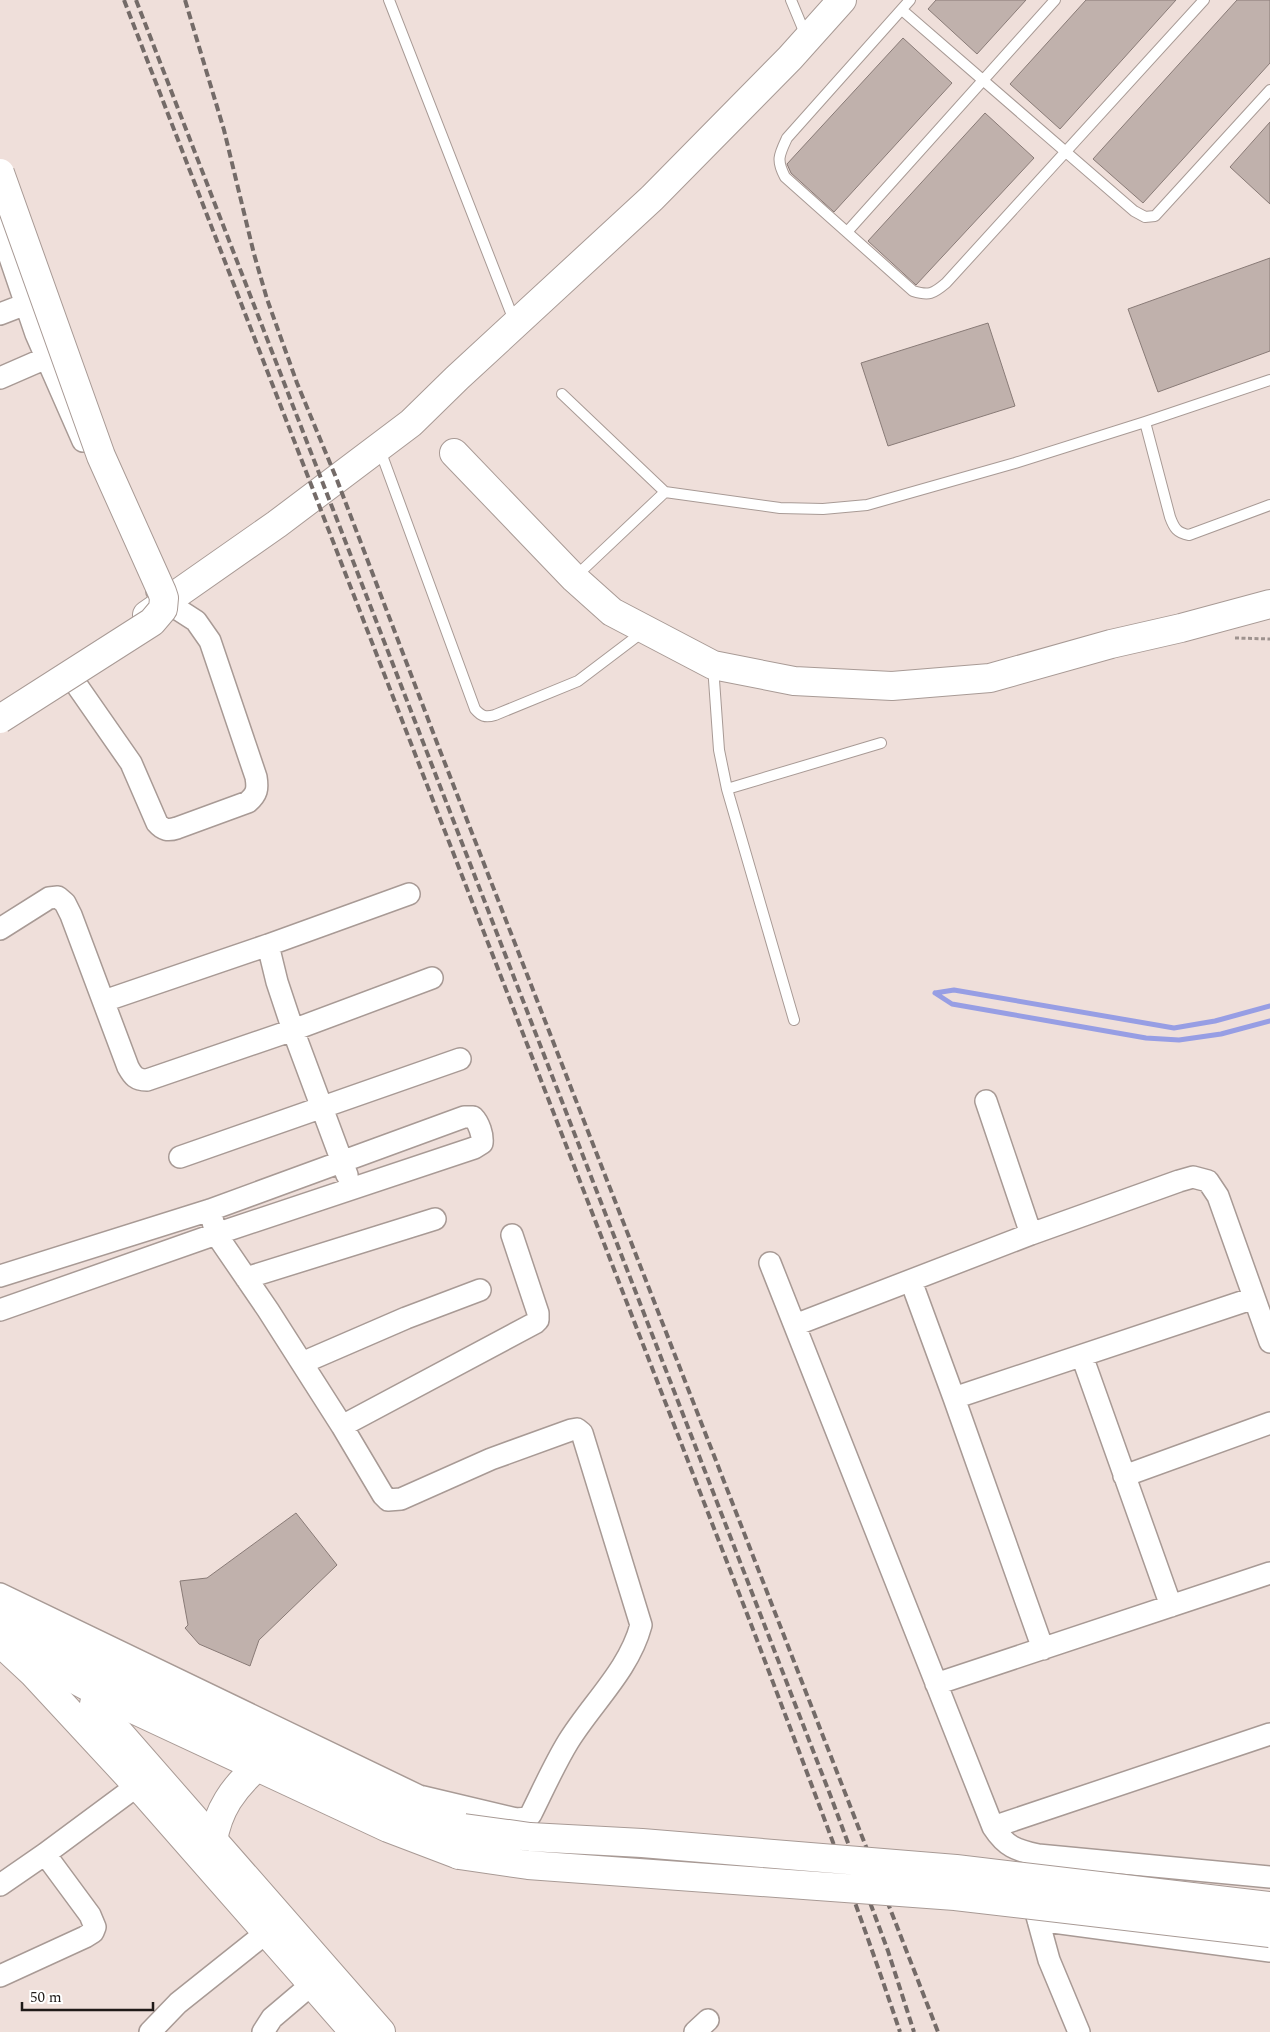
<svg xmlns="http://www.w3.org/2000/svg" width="1270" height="2032" font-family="Spectral,serif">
<rect width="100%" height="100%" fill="#efdfda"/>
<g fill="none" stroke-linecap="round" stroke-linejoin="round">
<!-- stream -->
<path stroke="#979ee4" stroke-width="5" d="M935 993 952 1004 1146 1038 1179 1040 1221 1034 1270 1021
M935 993 954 990 1174 1028 1215 1021 1270 1006"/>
</g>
<!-- building -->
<path fill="#c0b1ac" stroke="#897b77" d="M936 0H1026L977 54 928 9Z
M1086 0H1176L1060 129 1010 84Z
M1237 0H1270V63L1143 203 1093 159Z
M903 38 952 83 834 212 791 173 787 164Z
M985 113 1034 158 916 285 868 241Z
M1270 122V204L1230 167Z
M1270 258V351L1158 392 1128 309Z
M988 323 1015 406 888 446 861 363Z
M296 1513 337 1565 259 1640 250 1666 199 1644 185 1628 188 1625 180 1581 207 1578Z"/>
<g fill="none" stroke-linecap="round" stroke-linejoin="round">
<!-- lane casing -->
<g stroke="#a89a95" stroke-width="12">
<path id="lane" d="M389 0 515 323
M791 0 806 36
M910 0 787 138C779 155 776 160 785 177L913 291C929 296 933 294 946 283L1204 0
M902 10 1134 211 1145 217 1155 216 1270 90
M847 232 1055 0
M562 394 665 492 780 508 823 509 867 505 1015 463 1145 422 1270 380
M1145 422 1170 517C1174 528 1177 533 1189 535L1270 505
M380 450 475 709C481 716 485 718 495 715L578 681 644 631
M575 577 665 492
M713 666 719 750 727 789 794 1020
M727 789 881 743"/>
</g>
<!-- street casing -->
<g stroke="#a89a95" stroke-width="24">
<path id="street" d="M0 228 36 334 83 441
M0 314 26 304
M0 378 46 358
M69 674 131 763 157 823C163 830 168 831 177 828L248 802C257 794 258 789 256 777L210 641 196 621 165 601 157 591
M0 929 49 898 58 897 65 903 71 915 128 1067C133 1076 136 1080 147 1080L293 1030 432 978
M268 945 409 894
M104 1001 268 945 277 982 293 1030 347 1175
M986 1101 1031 1234
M180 1157 460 1059
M770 1263 993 1827C1006 1847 1016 1850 1038 1855L1270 1877
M0 1276 210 1210 464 1117H473C479 1123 483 1135 482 1143L474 1148 216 1234 0 1310
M246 1278 435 1219
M911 1281 954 1398 1043 1649
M795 1325 1031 1234 1179 1181 1193 1177 1208 1181 1218 1196 1270 1342
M1082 1356 1171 1606
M302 1363 406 1318 480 1290
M954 1398 1254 1298
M342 1426 535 1323 538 1320V1313L512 1235
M1124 1476 1270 1423
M0 1594 419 1796 516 1819 528 1818 531 1814C543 1790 554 1765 568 1742 592 1703 629 1670 641 1625L582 1433 577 1429 571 1430 491 1459 401 1499 388 1500 383 1495 342 1426 268 1310 216 1234 210 1210
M936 1684 1270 1573
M993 1827 1270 1734
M0 1885 45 1854 130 1791
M1035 1909 1049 1960 1079 2032
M1038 1920 1270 1951
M0 1976 85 1937 93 1932 95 1927 90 1915 45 1854
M150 2032 178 2003 257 1940
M263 2032 272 2018 305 1990
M695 2032 708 2020"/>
</g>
<!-- secondary casing -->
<g stroke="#a89a95" stroke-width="30">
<path id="secondary" d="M454 453 574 578 612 612 713 665 794 681 892 686 990 678 1111 644 1181 628 1270 604
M147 615 277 524 411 423 457 378 652 198 790 58 842 0
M4 1646 33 1673 147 1796 354 2032
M94 1704 381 2032"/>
</g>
<!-- highway casing -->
<g stroke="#a89a95" stroke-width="30">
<path id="highway" d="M0 1613 395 1808 464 1828
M0 1639 107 1697 388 1828 459 1855
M213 1841C218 1810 233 1788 257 1767"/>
</g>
<!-- path -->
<path stroke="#9e928e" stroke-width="3" stroke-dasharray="4 2.5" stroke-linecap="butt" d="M1235 638 1270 639"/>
<!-- lane -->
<use href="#lane" stroke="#fff" stroke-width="10"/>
<!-- street -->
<use href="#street" stroke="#fff" stroke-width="21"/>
<!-- secondary -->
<use href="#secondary" stroke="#fff" stroke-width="28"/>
<!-- highway -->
<use href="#highway" stroke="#fff" stroke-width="28"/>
<!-- rail -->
<path stroke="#746b68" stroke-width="4" stroke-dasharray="8 4" stroke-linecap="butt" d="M124 0 754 1632C804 1765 855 1897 900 2032
M136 0 831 1797 888 1951 914 2032
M185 0 224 130 254 254 267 299 297 383 337 480 439 748 938 2032"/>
<!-- secondary-bridge casing -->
<g stroke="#a89a95" stroke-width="30" stroke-linecap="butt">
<path id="secondary-bridge" d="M0 173 101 456 162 592 164 598 163 609 152 622 0 719"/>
</g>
<!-- highway-bridge casing -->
<g stroke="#a89a95" stroke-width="30" stroke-linecap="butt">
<path id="highway-bridge" d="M464 1828 530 1837 642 1843 956 1869 1270 1906
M459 1855 528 1865 955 1896 1270 1933"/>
</g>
<!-- secondary-bridge -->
<use href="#secondary-bridge" stroke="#fff" stroke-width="28"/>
<!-- highway-bridge -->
<use href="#highway-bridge" stroke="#fff" stroke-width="28"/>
</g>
<!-- scale -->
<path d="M22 2002v8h131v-8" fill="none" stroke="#1f1a18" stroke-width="2.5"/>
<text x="30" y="2002" font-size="15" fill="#1f1a18" stroke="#ffffff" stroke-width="4" paint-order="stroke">50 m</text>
</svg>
